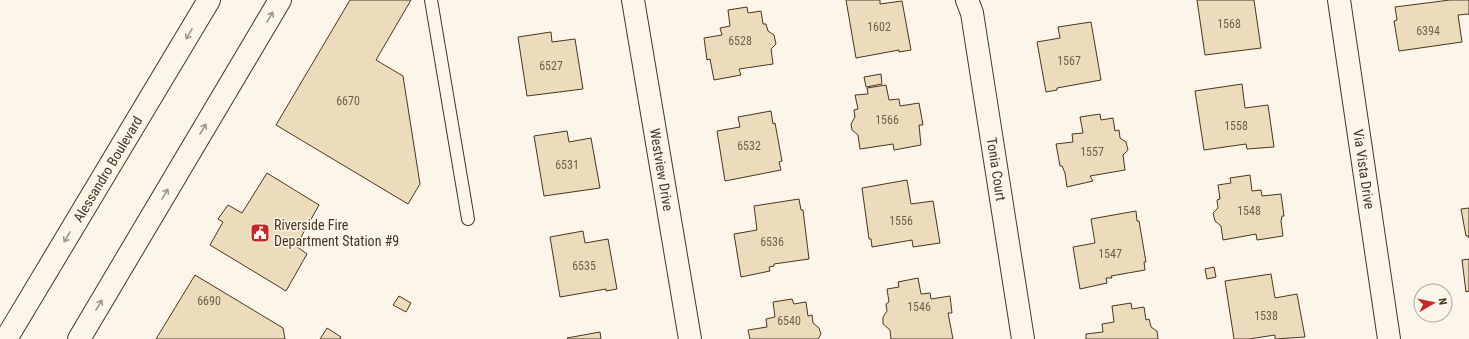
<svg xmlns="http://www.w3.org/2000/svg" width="1469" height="339" font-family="'Roboto Condensed',sans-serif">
<rect width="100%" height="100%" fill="#fbf6e9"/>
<!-- building -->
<path fill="#ecdcbc" stroke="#4a3520" d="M350 0H411L376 60 403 76 420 184 408 204 276 125Z
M846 0H880V4L902 1 911 50 899 52V50L856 58Z
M1197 0H1254L1261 48 1205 55Z
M1450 0H1469V14L1458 15 1462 42 1399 51 1394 21 1397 20 1395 7Z
M747 7 748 13 761 11 763 24H766L768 31 774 35 776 44 771 49 773 64 739 69 741 75 714 80 710 59 707 60 704 38 722 35 720 28 730 26 728 10Z
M1091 22 1101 80 1057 88V90L1046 92 1037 42 1060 38 1058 27Z
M551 32 552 42 575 39 583 89 527 96 518 37Z
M881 74 882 84 866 87 864 77Z
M1242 84 1245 108 1268 105 1274 147 1247 149 1246 144 1204 150 1195 91Z
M886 85 889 100 899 99 900 106 919 103 923 125H919L921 145 894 150 893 144 860 149 858 135 852 130 851 124 855 117 854 110 858 109 855 95 868 94 867 88Z
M771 111 773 124 775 123 782 161 779 162 781 170 725 181 717 131 740 127 738 117Z
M1100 114 1101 120 1113 118 1115 131 1119 130 1120 138 1126 142 1128 150 1123 155 1125 170 1090 176 1093 181 1067 187 1065 173 1062 166H1060L1056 144 1073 142 1072 134 1083 133 1080 117Z
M567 131 569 142 591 138 600 188 544 196 534 136Z
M267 173 319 205 296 246 307 254 286 291 210 245 223 222 218 219 228 205 242 213Z
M1250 175 1252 191 1261 190 1262 196 1281 194 1284 216H1282L1281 221 1283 236 1257 240 1256 234 1223 240 1221 226 1215 221 1213 213 1218 208 1217 200 1220 199 1218 185 1231 183 1230 178Z
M907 180 911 204 933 201 940 243 913 247 912 240 872 247 871 239H869L862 188Z
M799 199 801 210H803L809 259 774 264V266L769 267 770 271 741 277 734 234 757 230 754 206Z
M1469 208V238V236H1466L1461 209Z
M1136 211 1137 221H1139L1146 262H1144L1145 270 1111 276 1112 278H1106L1107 283 1080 289 1073 247 1095 243 1091 219Z
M583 231 585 243 608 239 617 289 606 291V289L560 297 550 237Z
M1469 259V291L1466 292 1462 260Z
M1214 267 1216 277 1207 279 1205 269Z
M1271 274 1275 298 1297 294 1305 337 1275 339V335L1249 339H1234L1225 281Z
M195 275 283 328 285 339H156Z
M918 278 921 294 930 293 931 299 950 296 952 313H948L953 339H891L890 330 883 324V317L887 311 886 304 889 302 887 289 899 287 898 282Z
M399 296 411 303 406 312 393 305Z
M792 299 794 304 806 302 808 316 812 315 813 323 819 328 821 334 818 339H750L748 330 767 327 766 319 775 317 773 302Z
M1131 303 1132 309 1144 307 1146 320 1149 319 1151 327 1157 331 1158 339H1086V334L1103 332 1102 324 1114 322 1112 306Z
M327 328 341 337 340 339H320Z
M600 332 601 339H568L567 338Z"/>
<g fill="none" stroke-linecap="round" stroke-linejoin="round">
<!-- lane casing -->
<g stroke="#4a3520" stroke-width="14">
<path id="lane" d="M431 0 468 219"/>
</g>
<!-- street casing -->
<g stroke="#4a3520" stroke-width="24">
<g id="street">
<path id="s1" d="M633 0 690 339"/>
<path id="s2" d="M967 0 972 13 1023 339"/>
</g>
</g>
<!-- secondary casing -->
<g stroke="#4a3520" stroke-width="24">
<g id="secondary">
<path id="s3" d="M1339 0 1389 339"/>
</g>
</g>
<!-- primary casing -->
<g stroke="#4a3520" stroke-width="24">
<g id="primary">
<path id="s4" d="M6 339 209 0"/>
<path d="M79 339 280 0"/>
</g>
</g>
<!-- lane -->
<use href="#lane" stroke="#fbf6e9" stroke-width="12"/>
<!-- street -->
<use href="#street" stroke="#fbf6e9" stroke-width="22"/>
<!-- secondary -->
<use href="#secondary" stroke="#fbf6e9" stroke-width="22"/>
<!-- primary -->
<use href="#primary" stroke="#fbf6e9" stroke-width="22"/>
</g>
<!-- one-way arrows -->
<defs><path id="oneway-shaft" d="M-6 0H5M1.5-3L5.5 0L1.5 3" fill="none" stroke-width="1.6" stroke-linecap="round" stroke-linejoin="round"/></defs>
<g stroke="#a29684">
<use href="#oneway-shaft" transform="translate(270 17) rotate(-59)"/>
<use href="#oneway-shaft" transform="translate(189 34) rotate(120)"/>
<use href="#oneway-shaft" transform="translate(203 129) rotate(-59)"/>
<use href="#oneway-shaft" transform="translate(165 194) rotate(-59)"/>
<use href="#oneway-shaft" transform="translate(67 237) rotate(121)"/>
<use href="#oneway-shaft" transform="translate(99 305) rotate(-59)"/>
</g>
<!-- icons -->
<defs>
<g id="civic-square" transform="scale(1)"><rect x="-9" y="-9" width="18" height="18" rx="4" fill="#c62828" stroke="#fbf6e9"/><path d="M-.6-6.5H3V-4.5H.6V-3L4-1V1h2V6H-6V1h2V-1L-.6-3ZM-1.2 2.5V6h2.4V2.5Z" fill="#fff"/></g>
</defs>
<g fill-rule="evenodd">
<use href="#civic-square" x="260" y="233"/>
</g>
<g text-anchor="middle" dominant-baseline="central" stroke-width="3" stroke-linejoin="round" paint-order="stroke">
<!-- number labels -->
<g font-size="12" fill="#725f47">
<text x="1229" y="24">1568</text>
<text x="879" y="27">1602</text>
<text x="1428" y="31">6394</text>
<text x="740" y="41">6528</text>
<text x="1069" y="61">1567</text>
<text x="551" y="66">6527</text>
<text x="348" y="101">6670</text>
<text x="887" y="120">1566</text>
<text x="1236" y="126">1558</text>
<text x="749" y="146">6532</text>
<text x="1092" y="152">1557</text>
<text x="567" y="165">6531</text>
<text x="1249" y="211">1548</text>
<text x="901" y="221">1556</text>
<text x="772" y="242">6536</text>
<text x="1110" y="254">1547</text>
<text x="584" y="266">6535</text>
<text x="209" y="301">6690</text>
<text x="919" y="307">1546</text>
<text x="1266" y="316">1538</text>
<text x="789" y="321">6540</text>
</g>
<!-- street labels -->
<g font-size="14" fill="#4a3520" stroke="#fbf6e9">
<text stroke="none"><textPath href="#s2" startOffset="172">Tonia Court</textPath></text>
<text stroke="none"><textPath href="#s4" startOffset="198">Alessandro Boulevard</textPath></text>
<text stroke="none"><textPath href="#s1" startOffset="172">Westview Drive</textPath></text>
<text stroke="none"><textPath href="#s3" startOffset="171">Via Vista Drive</textPath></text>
</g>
<!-- poi labels -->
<g font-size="14" fill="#4a3520" stroke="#fbf6e9" text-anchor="start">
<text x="274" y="225">Riverside Fire<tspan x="274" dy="16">Department Station #9</tspan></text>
</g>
</g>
<!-- north arrow -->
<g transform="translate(1433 303) rotate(81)"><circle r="19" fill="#fbf6e9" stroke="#b4a999"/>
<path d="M0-3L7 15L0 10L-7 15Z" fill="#c62828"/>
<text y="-6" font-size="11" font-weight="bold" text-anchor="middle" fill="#4a3520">N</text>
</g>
</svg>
